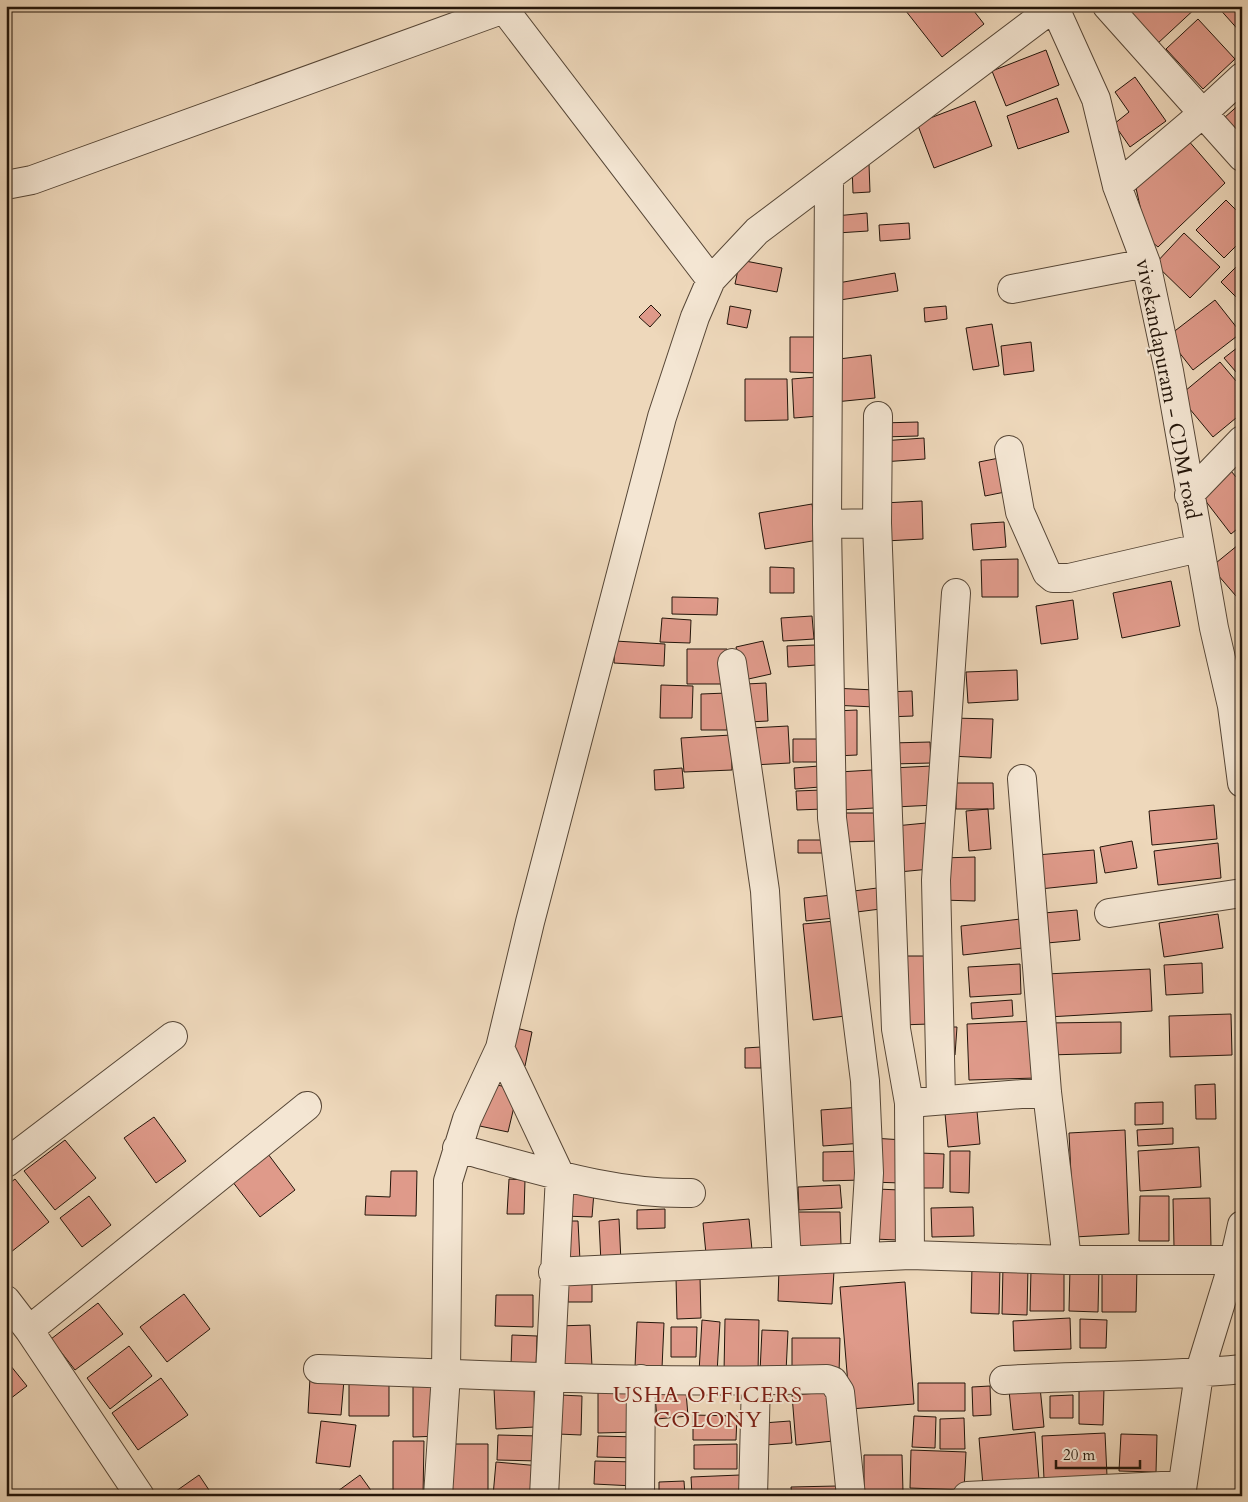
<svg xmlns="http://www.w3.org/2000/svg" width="1248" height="1502" font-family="Cardo,serif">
<rect width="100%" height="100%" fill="#eed8bb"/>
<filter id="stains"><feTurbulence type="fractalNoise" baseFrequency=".004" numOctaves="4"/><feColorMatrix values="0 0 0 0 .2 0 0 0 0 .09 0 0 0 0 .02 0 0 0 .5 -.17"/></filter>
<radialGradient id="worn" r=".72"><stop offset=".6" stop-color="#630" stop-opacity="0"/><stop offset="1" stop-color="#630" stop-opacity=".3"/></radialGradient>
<!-- building -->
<path fill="#df9a8a" stroke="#23150a" d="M902 6H970L984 24 942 57Z
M1124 6H1198L1157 44Z
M1217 6H1242V34Z
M1198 19 1235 59 1203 89 1166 49Z
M1046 50 1059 85 1006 106 992 71Z
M1135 77 1166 121 1130 147 1114 124 1129 112 1115 92Z
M1057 98 1069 132 1018 149 1007 116Z
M975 101 992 146 934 168 917 123Z
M1242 102V137L1224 118Z
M1187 139 1225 183 1158 247 1147 238 1136 188Z
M869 164 870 192 853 193 852 165Z
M1226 200 1242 216V240L1224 258 1196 230Z
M867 213 868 231 837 233 835 216Z
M909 223 910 239 880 241 879 225Z
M1184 233 1220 267 1190 298 1155 264Z
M740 260 782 268 777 292 735 284Z
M1242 261V303L1221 282Z
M895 273 898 291 840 300 838 283Z
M1215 300 1241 333 1193 370 1167 337Z
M651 305 661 315 650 327 639 317Z
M730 306 751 310 747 328 727 324Z
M946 306 947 319 925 322 924 308Z
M992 324 999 366 973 370 966 328Z
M790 337H817V373L790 372Z
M1031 342 1034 371 1004 375 1001 346Z
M1242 344V379L1224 358Z
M871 355 875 398 835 402 831 360Z
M1220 362 1242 388V413L1213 437 1179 396Z
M816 377 819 416 794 418 792 379Z
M745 379H787L788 420 745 421Z
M918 422V436L881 437V423Z
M924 438 925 459 882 462 881 441Z
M999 458 1005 492 985 496 979 462Z
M1231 471 1242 484V525L1231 534 1201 495Z
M922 501 923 539 885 541 883 503Z
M812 504 818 540 765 549 759 513Z
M1004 522 1006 547 973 550 971 524Z
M1238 545 1242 550V603L1211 567Z
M1018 559V597H982L981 560Z
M770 567 794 568V593H770Z
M1171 581 1180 626 1122 638 1113 593Z
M672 597 718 598 717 615 672 614Z
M1073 600 1078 639 1041 644 1036 606Z
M812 616 814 639 783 641 781 618Z
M662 618 691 620 690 643 660 642Z
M615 641 665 644 664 666 614 663Z
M763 641 771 674 744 680 736 647Z
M815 645 816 665 788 667 787 646Z
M687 649H727V684H687Z
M1017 670 1018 700 968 703 966 672Z
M766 683 768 721 748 722 746 684Z
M661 685 693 686 692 718H660Z
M832 688 875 690V707L831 705Z
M912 691 913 716 886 717 885 692Z
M727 693V730H701V694Z
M857 710V755L835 756V711Z
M952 718 993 719 991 758 950 756Z
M788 726 790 763 753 765 751 728Z
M731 735 732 770 684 772 681 738Z
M793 739H827V762H793Z
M930 742 931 763 892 764 891 743Z
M819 766 820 787 795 789 794 768Z
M932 766 935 805 895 807 892 768Z
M682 768 684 788 655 790 654 770Z
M872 770 874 808 840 810 839 772Z
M956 783H993L994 809H956Z
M822 790 823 809 797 810 796 791Z
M1214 805 1217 839 1152 845 1149 811Z
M988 809 991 849 969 851 966 811Z
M841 813H877L878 841 842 842Z
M926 823 930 869 899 872 895 826Z
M798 840H830V853H798Z
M1132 841 1137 868 1105 873 1100 847Z
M1218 843 1221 878 1158 885 1154 851Z
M1094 850 1097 883 1040 889 1037 855Z
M975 857V901L941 900V858Z
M885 887 888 908 849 913 846 892Z
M832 895 834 918 806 921 804 898Z
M1077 910 1080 940 1047 943 1044 913Z
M1218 914 1223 948 1164 957 1159 923Z
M1029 918 1031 947 963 955 961 926Z
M835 921 845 1016 813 1020 803 924Z
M901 956H929V1024L900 1025Z
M1202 963 1203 993 1166 995 1164 965Z
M1020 964 1021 994 970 997 968 967Z
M1150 969 1152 1011 1048 1017 1046 974Z
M1012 1000 1013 1016 972 1019 971 1003Z
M1231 1014 1232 1055 1170 1057 1169 1016Z
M1035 1021 1036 1078 969 1080 967 1024Z
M1121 1022V1053L1048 1055V1023Z
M943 1027H957L955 1055 941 1054Z
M516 1028 532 1032 525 1066 508 1063Z
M761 1047V1068H745V1048Z
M485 1082 518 1090 508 1132 475 1125Z
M1215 1084 1216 1119H1196L1195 1085Z
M1163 1102V1124L1135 1125V1103Z
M861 1107 863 1143 823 1146 821 1110Z
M977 1111 980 1144 948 1147 945 1113Z
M154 1117 186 1161 156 1183 124 1138Z
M1173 1128V1144L1138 1146 1137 1130Z
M1125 1130 1129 1234 1074 1237 1069 1133Z
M872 1138 904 1140 902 1183 870 1182Z
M65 1140 96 1178 55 1210 24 1171Z
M1199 1147 1201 1187 1140 1191 1138 1151Z
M863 1151V1180L823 1181V1152Z
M950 1151H970L969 1193 950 1192Z
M920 1153 944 1154 943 1188H920Z
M268 1154 295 1190 260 1217 232 1181Z
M391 1171H417L416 1216 365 1215 366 1196 390 1197Z
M15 1179 49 1222 6 1256V1186Z
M509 1179 525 1180 524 1214H507Z
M840 1185 842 1208 799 1210 798 1187Z
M877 1189 900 1190 897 1240 874 1239Z
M564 1190 594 1192 592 1217 563 1216Z
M89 1196 111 1225 82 1247 60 1218Z
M1140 1196H1169V1241H1139Z
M1210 1198 1211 1247H1174L1173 1199Z
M973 1207 974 1236 932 1237 931 1208Z
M665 1209V1228L637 1229V1210Z
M791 1212H840L841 1245 792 1246Z
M619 1219 621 1262 601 1263 599 1221Z
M749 1219 752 1250 706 1254 703 1223Z
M563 1221H578L580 1261 565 1262Z
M972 1266H1000L999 1314 971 1313Z
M1003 1266H1028L1027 1315 1002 1314Z
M1070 1267 1099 1268 1098 1312 1069 1311Z
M1102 1267H1137L1136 1312H1102Z
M779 1268 834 1271 832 1304 778 1301Z
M1031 1270 1064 1271V1311H1030Z
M700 1277 701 1318 677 1319 676 1278Z
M568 1281H592V1302H568Z
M905 1282 914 1404 850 1409 840 1287Z
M184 1294 210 1329 167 1362 140 1327Z
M496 1295H533V1327L495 1326Z
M98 1303 123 1334 75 1370 51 1339Z
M1070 1318 1071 1349 1014 1351 1013 1321Z
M725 1319 759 1320 758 1373 724 1372Z
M1080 1319 1107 1320 1106 1348H1080Z
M702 1320 720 1322 717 1373 699 1372Z
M637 1322 664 1323 662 1368 635 1367Z
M590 1325 592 1367 558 1368 557 1326Z
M671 1327H697L696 1357H671Z
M762 1330 788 1331 786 1372H760Z
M512 1335 537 1336 536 1366 511 1365Z
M792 1338H840L839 1374 792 1373Z
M129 1346 152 1376 110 1409 87 1378Z
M6 1360 27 1386 6 1402Z
M161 1378 188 1415 138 1450 112 1413Z
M310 1378 344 1380 341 1415 308 1413Z
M413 1383H441L440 1436 413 1437Z
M918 1383H965V1411H918Z
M349 1384H389V1416H349Z
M598 1386H637V1432L598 1433Z
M990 1386 991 1415 973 1416 972 1387Z
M1040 1387 1044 1427 1013 1430 1009 1390Z
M534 1388 535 1427 496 1429 494 1389Z
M1079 1388H1104L1103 1425 1079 1424Z
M686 1392 688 1416 657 1419 655 1395Z
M830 1392 833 1441 796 1445 792 1395Z
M560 1395 582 1396 581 1435 558 1434Z
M1073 1395V1418H1050V1396Z
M693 1415 737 1416 736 1440H693Z
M914 1416 936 1417 935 1448 912 1447Z
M964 1418 965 1449H940V1419Z
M321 1421 356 1425 350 1467 316 1463Z
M790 1421 792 1443 765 1445 763 1423Z
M1035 1432 1039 1480 983 1486 979 1438Z
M1105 1433 1107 1476 1044 1479 1042 1436Z
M1121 1434 1157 1435 1156 1472 1119 1471Z
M498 1435 539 1436V1461L497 1460Z
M598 1436 638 1437 637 1458 597 1457Z
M393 1441H424L423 1496H393Z
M448 1444H488V1496H447Z
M737 1444V1469H694V1445Z
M911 1450 966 1452 964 1490 910 1488Z
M864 1455H902L903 1492H864Z
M595 1461 635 1462 634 1486 594 1484Z
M496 1462 540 1466 537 1496H493Z
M199 1475 213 1496H169Z
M360 1475 375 1496H331Z
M740 1475 741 1496H692L691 1477Z
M684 1481 685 1496H659V1482Z
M837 1486 838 1496H792L791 1487Z
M1242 1491V1496H1221V1492Z"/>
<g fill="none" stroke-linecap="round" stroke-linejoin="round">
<!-- minor casing -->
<g stroke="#564636" stroke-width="30">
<path id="minor" d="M1054 6 1096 99 1117 186 1146 263 1169 371 1214 628 1232 706 1242 783
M1107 6 1242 157
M829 177 827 524 832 818 865 1081 869 1173 864 1256
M6 185 32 180 504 9 711 280
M1117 186 1202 114 1242 77
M1012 289 1146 263
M878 416 877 523 896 1029 909 1103 910 1255
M1009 450 1020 512 1047 573 1053 578H1069L1199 548
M1189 495 1242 440
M827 524 877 523
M732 663 765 891 787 1260
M1022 779 1047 1092 1067 1260
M1109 913 1242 893
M941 1100 936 880 956 593
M922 1102 1047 1092
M457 1148C534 1168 611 1195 691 1193
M6 1163 173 1036
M553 1272 910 1255 1067 1260H1234
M6 1300 29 1330 140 1496
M29 1330 307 1106
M318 1369C487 1375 657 1384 827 1379L833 1381 840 1392 851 1496
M1004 1380C1083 1375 1163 1377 1242 1369
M438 1496 446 1374 448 1181 467 1119 500 1048
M544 1496 560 1175 500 1048 530 922 662 417 695 317 711 280 757 231 1054 7
M640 1496 641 1379
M753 1496 756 1381
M967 1496 1181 1485
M1181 1496 1199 1374 1234 1260 1242 1225"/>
</g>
<!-- minor -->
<use href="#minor" stroke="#f4e6d3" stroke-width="28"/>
</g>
<g text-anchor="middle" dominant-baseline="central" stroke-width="4" stroke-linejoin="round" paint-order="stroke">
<!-- street labels -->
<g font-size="21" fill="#23150a" stroke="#f4e6d3">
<text transform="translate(1168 389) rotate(79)">vivekandapuram - CDM road</text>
</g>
<!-- neighbourhood labels -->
<g font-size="22" letter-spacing="1" fill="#7a1f14" stroke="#f4e6d3">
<text x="708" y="1395">USHA OFFICERS<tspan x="708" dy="25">COLONY</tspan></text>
</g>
</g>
<!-- margin -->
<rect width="1248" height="1502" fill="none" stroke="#eed8bb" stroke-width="25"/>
<rect x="8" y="8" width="1233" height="1487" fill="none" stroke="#23150a" stroke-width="2.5"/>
<rect x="12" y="12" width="1223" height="1477" fill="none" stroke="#23150a"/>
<!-- scale -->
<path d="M1056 1460v8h84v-8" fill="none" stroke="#23150a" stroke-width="2.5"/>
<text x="1063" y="1460" font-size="15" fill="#23150a" stroke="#f4e6d3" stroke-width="4" paint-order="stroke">20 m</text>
<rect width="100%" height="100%" filter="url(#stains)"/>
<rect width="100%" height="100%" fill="url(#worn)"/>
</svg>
